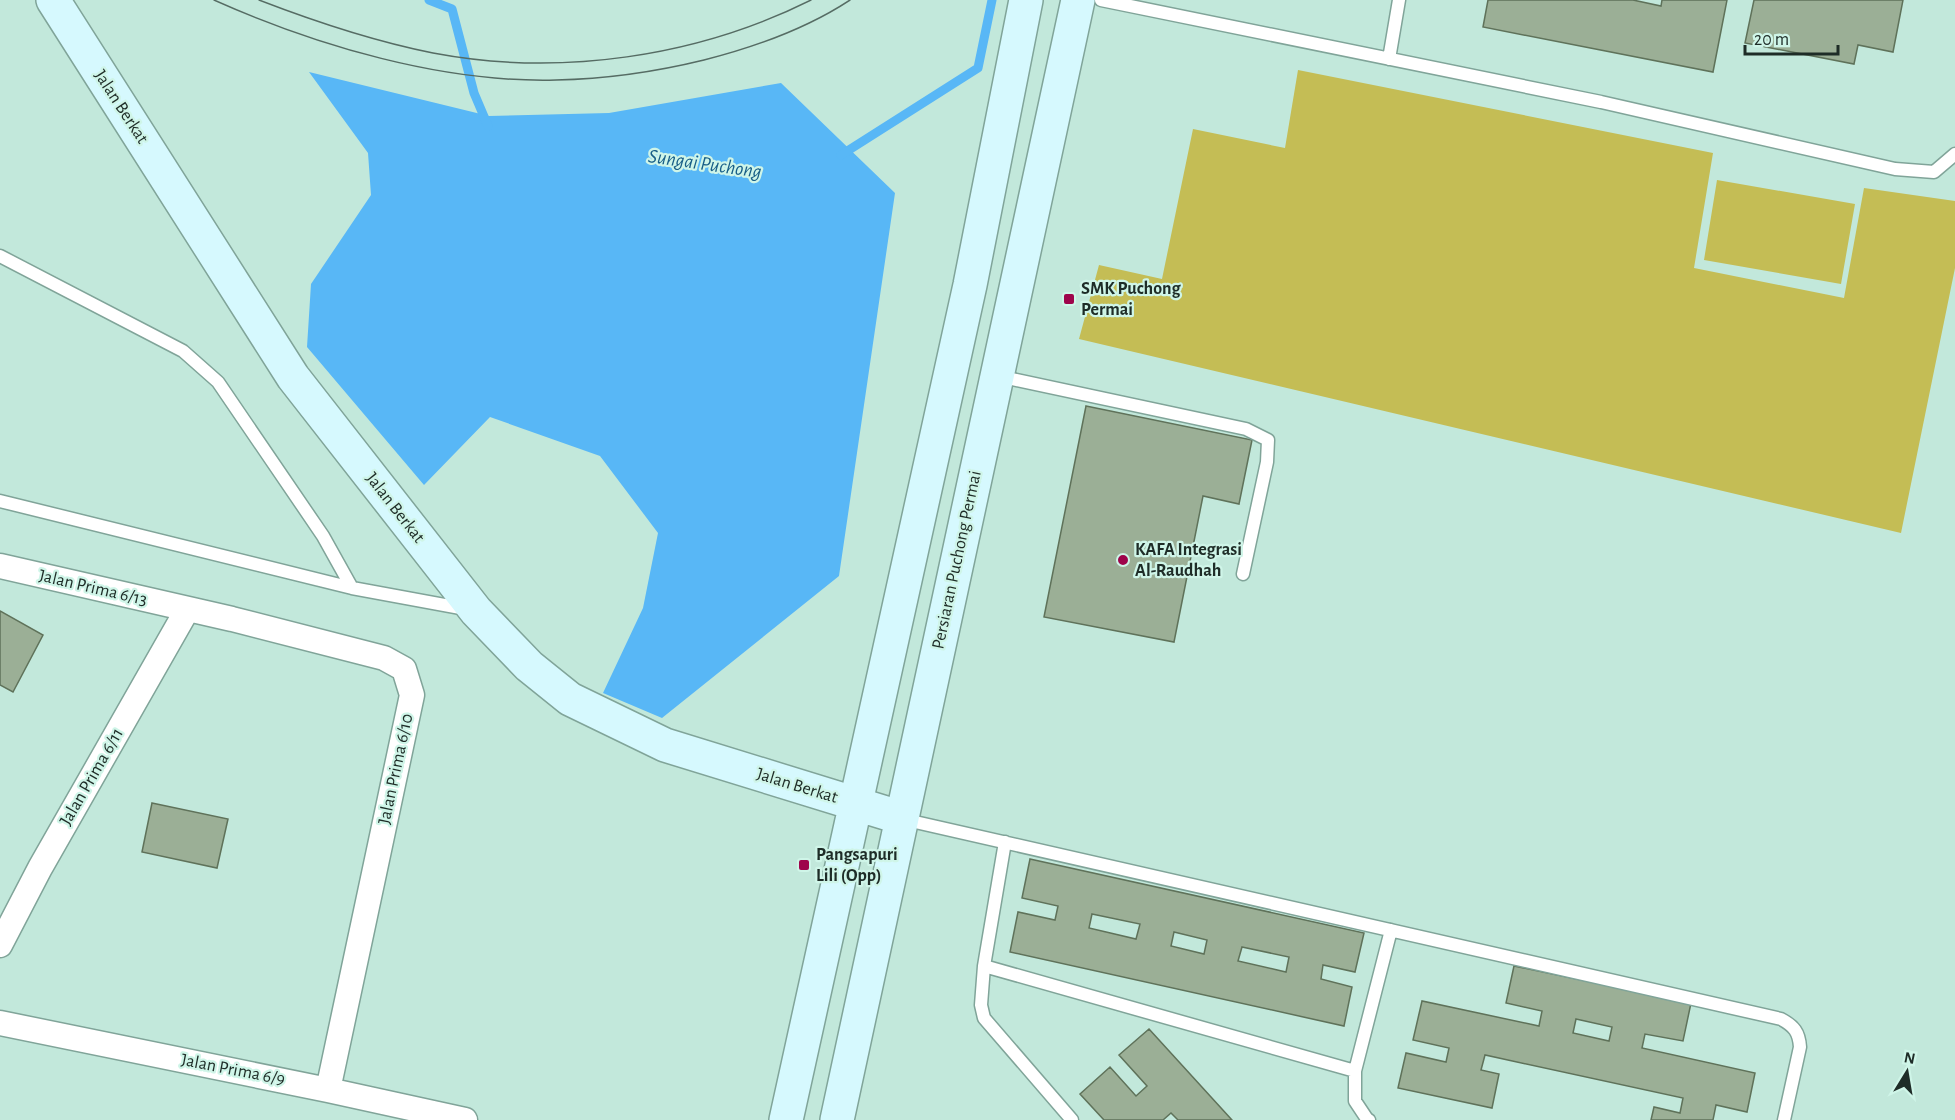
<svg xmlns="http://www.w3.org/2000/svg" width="1955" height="1120" font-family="'Alegreya Sans',sans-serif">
<rect width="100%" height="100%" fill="#c2e8db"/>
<!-- green -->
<path fill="#c4bd55" d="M1298 70 1713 153 1694 268 1844 298 1864 188 1955 201V268L1901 533 1079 339 1099 265 1162 279 1193 129 1285 148Z
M1717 180 1855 204 1841 284 1704 260Z"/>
<!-- water -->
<path fill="#58b7f6" d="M309 72 489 116 609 113 781 83 895 193 839 576 662 718 603 693 643 608 658 533 600 456 490 417 424 485 307 347 311 284 371 195 368 153Z"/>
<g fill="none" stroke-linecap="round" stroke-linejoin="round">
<!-- stream -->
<path stroke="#58b7f6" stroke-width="9" d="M429 0 452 9 474 93 488 126
M841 155 978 68 992 0"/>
</g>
<!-- building -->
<path fill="#9baf96" stroke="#5f725a" stroke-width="1.5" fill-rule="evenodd" d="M1488 0H1633L1661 6 1662 0H1727L1713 72 1483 27Z
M1754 0H1903L1893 52 1858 45 1854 64 1745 43Z
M1086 406 1252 440 1239 504 1203 496 1174 642 1044 617Z
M0 611 43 635 13 692 0 685Z
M152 803 228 819 217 868 142 852Z
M1030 859 1364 933 1355 972 1323 965 1321 979 1352 987 1344 1026 1010 952 1018 912 1055 920 1058 906 1022 898ZM1092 914 1140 924 1136 939 1089 928ZM1174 932 1207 940 1204 954 1171 946ZM1242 947 1289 957 1286 972 1238 961Z
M1514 966 1691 1003 1683 1041 1645 1034 1642 1048 1755 1073 1747 1112 1716 1105 1713 1120H1651L1654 1107 1680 1113 1683 1098 1485 1055 1481 1070 1499 1074 1492 1108 1398 1088 1406 1053 1446 1062 1449 1048 1413 1040 1422 1001 1539 1026 1542 1011 1506 1003ZM1576 1019 1612 1027 1609 1041 1573 1033Z
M1149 1029 1232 1120H1178L1171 1113 1163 1120H1104L1080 1094 1110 1067 1136 1096 1147 1086 1119 1055Z"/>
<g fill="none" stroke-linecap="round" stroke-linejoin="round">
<!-- lane casing -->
<g stroke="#80a499" stroke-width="15">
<path id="lane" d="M1101 0 1601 102 1895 169 1934 172 1955 154
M1389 59 1399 0
M0 256 183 351 218 382 323 536 352 588 466 609
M998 376 1246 429 1268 440 1267 462 1243 574
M0 501 352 588
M902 819 1781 1019C1794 1026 1799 1032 1800 1047L1784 1120
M1005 842 984 966 981 1005 984 1018 1072 1120
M984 966 1355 1071
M1369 1120 1367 1119 1355 1101V1071L1391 930"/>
</g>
<!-- street casing -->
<g stroke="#80a499" stroke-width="27">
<path id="street" d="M0 566 232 619 384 658 404 669 412 695 328 1090
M0 945 40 868 187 610
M0 1023 328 1090 465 1120"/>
</g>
<!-- secondary casing -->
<g stroke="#80a499" stroke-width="36">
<path id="secondary" d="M53 0 293 377 476 611 529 666 570 699 665 745 902 818
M786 1120 970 285 1026 0
M837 1120 1078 0"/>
</g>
<!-- lane -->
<use href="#lane" stroke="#fff" stroke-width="12"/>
<!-- street -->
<use href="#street" stroke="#fff" stroke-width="24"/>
<!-- secondary -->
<use href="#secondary" stroke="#d6f9fe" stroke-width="33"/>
<!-- tram -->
<path stroke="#566c64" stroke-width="1.5" d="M214 0C317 46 443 83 556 80 606 79 655 72 704 60 755 47 806 29 850 0
M259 0C316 22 373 41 433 53 560 77 697 57 811 0"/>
</g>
<!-- markers -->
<g fill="#9e044b" stroke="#cff5e8" stroke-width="2">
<rect x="1063" y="293" width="12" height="12" rx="3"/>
<circle cx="1123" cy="560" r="6"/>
<rect x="798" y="859" width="12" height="12" rx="3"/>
</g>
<g text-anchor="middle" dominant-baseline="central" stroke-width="4.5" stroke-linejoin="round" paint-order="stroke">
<!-- street labels -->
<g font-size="18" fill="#1e2c27" stroke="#cff5e8">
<text transform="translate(121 107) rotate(57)">Jalan Berkat</text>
<text transform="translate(395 508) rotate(52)">Jalan Berkat</text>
<text transform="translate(957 560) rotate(-78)">Persiaran Puchong Permai</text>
<text transform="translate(93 588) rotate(13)">Jalan Prima 6/13</text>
<text transform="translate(396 769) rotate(-78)">Jalan Prima 6/10</text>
<text transform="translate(92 777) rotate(-60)">Jalan Prima 6/11</text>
<text transform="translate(797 786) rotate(17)">Jalan Berkat</text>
<text transform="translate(233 1070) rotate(11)">Jalan Prima 6/9</text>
</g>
<!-- poi labels -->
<g font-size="18" font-weight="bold" fill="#1e2c27" stroke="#cff5e8" text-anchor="start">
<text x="1081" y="289">SMK Puchong<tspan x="1081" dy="21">Permai</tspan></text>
<text x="1135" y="550">KAFA Integrasi<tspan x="1135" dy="21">Al-Raudhah</tspan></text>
<text x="816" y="855">Pangsapuri<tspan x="816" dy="21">Lili (Opp)</tspan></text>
</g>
<!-- water labels -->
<g font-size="20" font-style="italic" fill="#185e87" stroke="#cff5e8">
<text transform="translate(705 164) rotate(8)">Sungai Puchong</text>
</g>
</g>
<!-- north arrow -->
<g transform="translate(1907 1072) rotate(11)" stroke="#cff5e8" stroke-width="4.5" paint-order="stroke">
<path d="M0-4.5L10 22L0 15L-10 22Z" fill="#1e2c27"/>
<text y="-9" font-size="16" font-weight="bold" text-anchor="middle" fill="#1e2c27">N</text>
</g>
<!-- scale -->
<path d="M1745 45v9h93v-9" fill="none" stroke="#1e2c27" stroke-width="3"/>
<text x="1754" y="45" font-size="18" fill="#1e2c27" stroke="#cff5e8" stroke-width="4.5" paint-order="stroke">20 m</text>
</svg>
